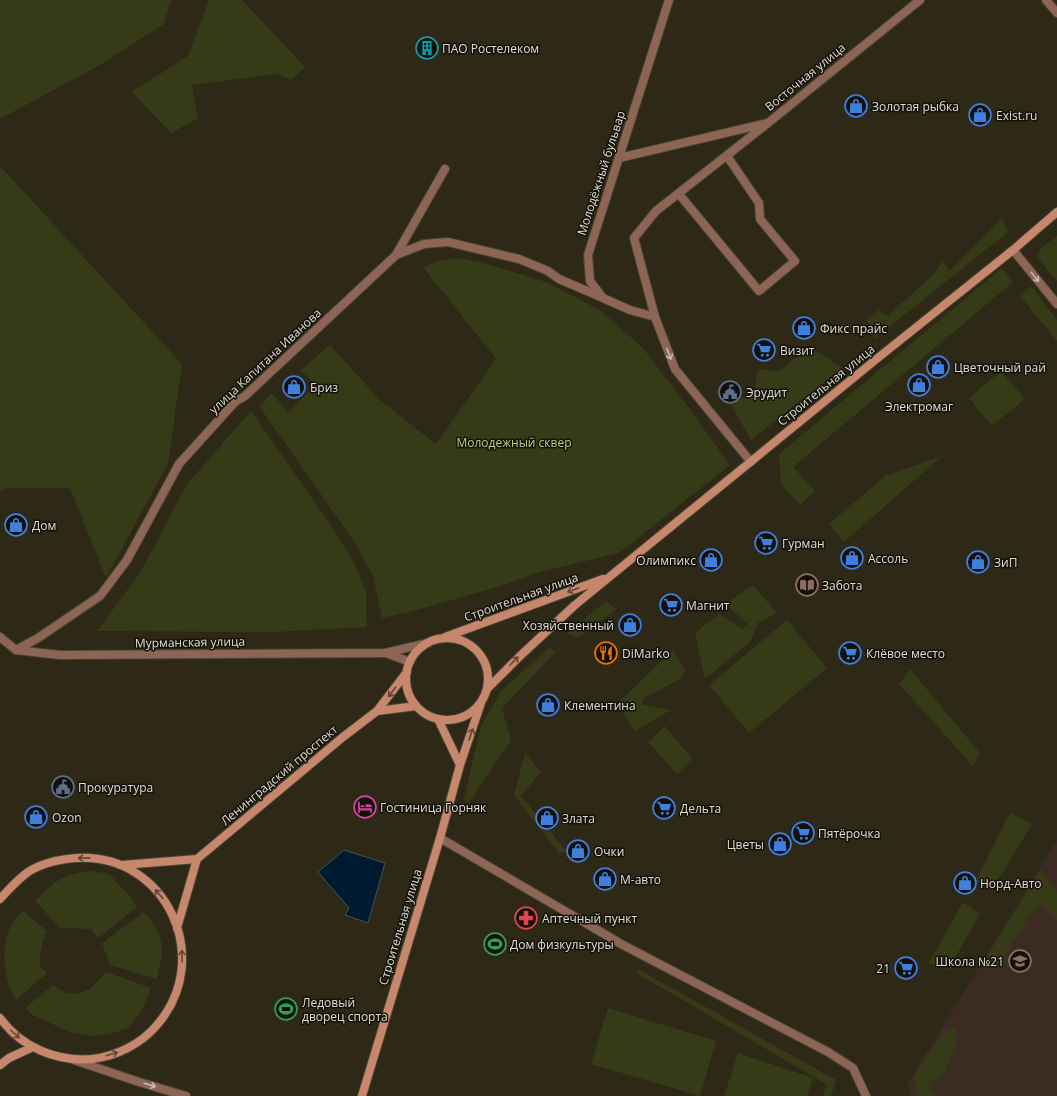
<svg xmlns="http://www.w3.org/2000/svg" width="1057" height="1096" font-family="'Open Sans',sans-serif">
<rect width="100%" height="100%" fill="#2e2816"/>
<!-- education -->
<path fill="#3c2b22" d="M1057 840V1096H910L908 1083Z"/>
<!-- green -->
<path fill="#353b16" d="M0 0H171L164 24 100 65 0 119Z
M209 0H242L305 67 291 80 277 74 192 85 198 118 171 133 132 92 188 56Z
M0 166 182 364 168 464 106 578 70 488H6L0 492Z
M1002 218 1008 232 874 339 867 320 879 310 887 316 932 276 943 261 949 271Z
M1057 236V281L1037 257 1040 249Z
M460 258 484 263 546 282 600 310 643 348 688 407 730 465 619 553 536 573 504 585 421 609 382 618 373 576 353 540 259 406 272 393 288 413 315 385 301 370 330 345 381 401 436 444 496 359 423 267 439 261Z
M1002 268 1013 282 793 467 815 491 800 505 781 484 779 454Z
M1031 286 1057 320V341L1020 296Z
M810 346 842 368 751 440 731 405 754 391 758 369 779 371Z
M1001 371 1025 399 992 426 969 398Z
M251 411 330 524 354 562 366 592 367 627 275 632 97 631 140 573 187 484Z
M942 456 844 542 829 524 885 476Z
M753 585 777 613 758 623 750 642 705 679 695 633 719 614 742 629 748 624 725 604Z
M606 601 617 609 578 638 567 633Z
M787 620 827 668 749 733 709 685Z
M550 647 555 653 502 708 511 740 468 804 464 799 481 726 501 691Z
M673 650 685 669 680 679 644 698 641 704 671 710 635 731 617 704Z
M910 669 980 753 973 766 899 684Z
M665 726 692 759 677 774 648 742Z
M525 753 541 772 521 796 567 852 559 853 514 795Z
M1010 813 1032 824 994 887 976 881Z
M1041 870 1057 892V921L1041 904 1035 908 998 966 986 970 988 955Z
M91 871 109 874 131 897 137 907 98 938 91 929 70 928 61 929 35 901C56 881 61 874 91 871Z
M963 902 980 914 948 970 929 963Z
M23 911 47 931C42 943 39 953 40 966L47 973 16 1000C13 994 10 989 8 983 2 960 2 926 23 911Z
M144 912C153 923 163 936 162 951 162 960 158 970 157 979L110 965 102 943Z
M638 969 836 1080 831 1096H823L826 1084 638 974Z
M106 972 151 988 141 1012 128 1028 110 1034 92 1036 69 1032 33 1015 25 1008 53 985 66 993 76 994 90 989Z
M608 1008 716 1041 700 1096 591 1064Z
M955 1026 956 1046 941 1079 928 1082 936 1096H917L915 1075 939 1038Z
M738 1053 813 1078 807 1096H724Z"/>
<!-- water -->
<path fill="#001a30" stroke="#435461" d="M344 850 385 863 368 923 345 915 349 908 318 872Z"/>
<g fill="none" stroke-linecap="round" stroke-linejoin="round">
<!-- street casing -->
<g stroke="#4a4534" stroke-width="10">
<path id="street" d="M1046 0 1057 13
M619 158 768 123 920 0
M679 194 759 291 795 261 760 219 759 203 727 156
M1013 250 1057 304
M396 255 424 244 448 242 519 259 548 271 559 279 601 297
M655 317 630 310 603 298 590 281 588 255 669 0
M751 462 675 369 655 317 634 238 656 211 768 123
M0 637 16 650 60 655 385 653 428 643
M16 650 38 638 100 596 127 560 179 464 235 402 245 396 396 255 445 169
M386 653 410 662
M440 838 623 945 828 1052 853 1068 866 1096
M74 1060 139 1082 186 1096"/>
</g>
<!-- secondary casing -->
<g stroke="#4a4534" stroke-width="10">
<path id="secondary" d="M445 637 603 579
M406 679a41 41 0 1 1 82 0a41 41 0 1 1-82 0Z
M487 689 520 656 575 605 879 357 1013 250 1057 212
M377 711 416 706
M438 719 460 765
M122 865 197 859
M0 899C9 889 17 880 28 872 42 863 61 859 77 858 166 853 215 958 157 1025 141 1044 117 1056 92 1059 56 1062 21 1047 0 1018
M177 928 197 859 343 737 377 711 407 672
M0 1065 9 1058 33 1047
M362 1096 440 838 460 765 481 703"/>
</g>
<!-- street -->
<use href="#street" stroke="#8d6555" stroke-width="8"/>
<!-- secondary -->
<use href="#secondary" stroke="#c7876d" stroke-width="8"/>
</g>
<!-- one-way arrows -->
<defs><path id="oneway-shaft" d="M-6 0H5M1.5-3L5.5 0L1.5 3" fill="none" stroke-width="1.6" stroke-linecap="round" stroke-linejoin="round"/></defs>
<g stroke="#c7b9ac">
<use href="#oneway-shaft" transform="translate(1035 277) rotate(51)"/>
<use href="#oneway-shaft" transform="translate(669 354) rotate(69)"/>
<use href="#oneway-shaft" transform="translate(150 1085) rotate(16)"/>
</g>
<g stroke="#644636">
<use href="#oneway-shaft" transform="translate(573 590) rotate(160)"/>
<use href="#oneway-shaft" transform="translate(514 661) rotate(-46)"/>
<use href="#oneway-shaft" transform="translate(392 692) rotate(127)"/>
<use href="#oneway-shaft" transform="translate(471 734) rotate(-71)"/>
<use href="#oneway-shaft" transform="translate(84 858) rotate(179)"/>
<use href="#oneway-shaft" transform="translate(159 894) rotate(-130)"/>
<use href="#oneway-shaft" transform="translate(182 956) rotate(-91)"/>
<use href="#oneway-shaft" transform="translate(15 1034) rotate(42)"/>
<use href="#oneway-shaft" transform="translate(112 1054) rotate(-17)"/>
</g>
<!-- icons -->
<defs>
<g id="building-ring" transform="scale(1.15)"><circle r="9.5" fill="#131109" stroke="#0f9aa8" stroke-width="1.5"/><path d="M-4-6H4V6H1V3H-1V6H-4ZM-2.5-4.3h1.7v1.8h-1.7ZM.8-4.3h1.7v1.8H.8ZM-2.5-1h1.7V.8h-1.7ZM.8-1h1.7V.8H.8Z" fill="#0f9aa8"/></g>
<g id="shop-ring" transform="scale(1.15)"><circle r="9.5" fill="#131109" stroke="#3f7fe0" stroke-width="1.5"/><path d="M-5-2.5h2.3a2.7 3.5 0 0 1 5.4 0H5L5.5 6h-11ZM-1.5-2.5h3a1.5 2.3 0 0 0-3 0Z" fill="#3f7fe0"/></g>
<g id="supermarket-ring" transform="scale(1.15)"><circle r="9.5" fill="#131109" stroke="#3f7fe0" stroke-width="1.5"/><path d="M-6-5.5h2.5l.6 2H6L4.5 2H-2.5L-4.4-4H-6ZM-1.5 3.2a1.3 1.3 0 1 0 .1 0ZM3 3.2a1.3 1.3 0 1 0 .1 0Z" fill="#3f7fe0"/></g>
<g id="civic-ring" transform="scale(1.15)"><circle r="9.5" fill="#131109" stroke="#5c6f8a" stroke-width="1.5"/><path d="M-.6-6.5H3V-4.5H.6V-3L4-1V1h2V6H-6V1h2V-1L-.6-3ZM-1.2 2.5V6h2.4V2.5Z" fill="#5c6f8a"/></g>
<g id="library-ring" transform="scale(1.15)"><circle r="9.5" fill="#131109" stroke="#8d6e63" stroke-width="1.5"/><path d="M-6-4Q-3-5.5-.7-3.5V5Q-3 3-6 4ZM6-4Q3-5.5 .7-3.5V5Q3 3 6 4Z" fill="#8d6e63"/></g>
<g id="restaurant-ring" transform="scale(1.15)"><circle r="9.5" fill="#131109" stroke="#e8710a" stroke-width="1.5"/><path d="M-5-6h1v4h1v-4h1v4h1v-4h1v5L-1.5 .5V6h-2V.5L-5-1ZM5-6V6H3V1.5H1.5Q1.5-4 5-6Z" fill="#e8710a"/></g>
<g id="hotel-ring" transform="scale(1.15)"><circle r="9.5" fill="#131109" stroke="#d1479c" stroke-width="1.5"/><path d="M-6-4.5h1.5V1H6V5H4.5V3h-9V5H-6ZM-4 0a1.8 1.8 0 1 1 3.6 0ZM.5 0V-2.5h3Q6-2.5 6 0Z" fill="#d1479c"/></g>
<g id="pharmacy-ring" transform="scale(1.15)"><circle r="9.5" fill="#131109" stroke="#e0444e" stroke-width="1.5"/><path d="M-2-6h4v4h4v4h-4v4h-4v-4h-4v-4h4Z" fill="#e0444e"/></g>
<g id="stadium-ring" transform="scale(1.15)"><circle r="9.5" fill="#131109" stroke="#2e9e5b" stroke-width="1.5"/><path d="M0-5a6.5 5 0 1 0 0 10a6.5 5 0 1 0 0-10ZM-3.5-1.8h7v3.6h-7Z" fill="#2e9e5b"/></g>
<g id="school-ring" transform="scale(1.15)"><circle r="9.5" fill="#131109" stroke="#8d6e63" stroke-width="1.5"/><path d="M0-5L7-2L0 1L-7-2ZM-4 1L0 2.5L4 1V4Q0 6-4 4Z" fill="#8d6e63"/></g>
</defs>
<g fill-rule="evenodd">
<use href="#building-ring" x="427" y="48"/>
<use href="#shop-ring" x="856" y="106"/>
<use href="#shop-ring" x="980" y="115"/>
<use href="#shop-ring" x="804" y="328"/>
<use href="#supermarket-ring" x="764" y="350"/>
<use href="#shop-ring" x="938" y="367"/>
<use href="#shop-ring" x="919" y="385"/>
<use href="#shop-ring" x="294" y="387"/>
<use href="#civic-ring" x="730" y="392"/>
<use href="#shop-ring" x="16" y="525"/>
<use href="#supermarket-ring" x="766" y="543"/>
<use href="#shop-ring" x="852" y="558"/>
<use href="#shop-ring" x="711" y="560"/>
<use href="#shop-ring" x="978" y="562"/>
<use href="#library-ring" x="807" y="585"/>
<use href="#supermarket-ring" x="671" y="605"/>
<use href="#shop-ring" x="630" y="625"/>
<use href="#restaurant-ring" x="606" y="653"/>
<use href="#supermarket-ring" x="850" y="653"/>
<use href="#shop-ring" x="548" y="705"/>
<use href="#civic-ring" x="63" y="787"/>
<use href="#hotel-ring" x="365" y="807"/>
<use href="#supermarket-ring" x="664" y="808"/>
<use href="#shop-ring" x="36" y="817"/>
<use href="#shop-ring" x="547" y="818"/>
<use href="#supermarket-ring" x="803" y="833"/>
<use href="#shop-ring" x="780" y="844"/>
<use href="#shop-ring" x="578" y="851"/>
<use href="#shop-ring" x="605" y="879"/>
<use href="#shop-ring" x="965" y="883"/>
<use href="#pharmacy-ring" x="526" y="918"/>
<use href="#stadium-ring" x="495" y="944"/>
<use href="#school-ring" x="1020" y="961"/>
<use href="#supermarket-ring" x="906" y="968"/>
<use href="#stadium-ring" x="286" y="1009"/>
</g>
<g text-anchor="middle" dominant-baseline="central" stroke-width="3" stroke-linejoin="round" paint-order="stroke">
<!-- poi labels -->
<g font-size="12" fill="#e0ddd2" stroke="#131109" text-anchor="start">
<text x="442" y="48">ПАО Ростелеком</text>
<text x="872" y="106">Золотая рыбка</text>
<text x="996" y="115">Exist.ru</text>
<text x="820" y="328">Фикс прайс</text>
<text x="780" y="350">Визит</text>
<text x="954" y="367">Цветочный рай</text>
<text x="310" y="387">Бриз</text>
<text x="746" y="392">Эрудит</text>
<text x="919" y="406" text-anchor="middle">Электромаг</text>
<text x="32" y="525">Дом</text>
<text x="782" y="543">Гурман</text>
<text x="868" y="558">Ассоль</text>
<text x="696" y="560" text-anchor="end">Олимпикс</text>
<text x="994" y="562">ЗиП</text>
<text x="822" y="585">Забота</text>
<text x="686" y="605">Магнит</text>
<text x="614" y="625" text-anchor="end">Хозяйственный</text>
<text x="622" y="653">DiMarko</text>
<text x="866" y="653">Клёвое место</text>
<text x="564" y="705">Клементина</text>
<text x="78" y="787">Прокуратура</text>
<text x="380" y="807">Гостиница Горняк</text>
<text x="680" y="808">Дельта</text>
<text x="52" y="817">Ozon</text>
<text x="562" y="818">Злата</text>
<text x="818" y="833">Пятёрочка</text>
<text x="764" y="844" text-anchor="end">Цветы</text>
<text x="594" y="851">Очки</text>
<text x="620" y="879">М-авто</text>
<text x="980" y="883">Норд-Авто</text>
<text x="542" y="918">Аптечный пункт</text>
<text x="510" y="944">Дом физкультуры</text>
<text x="1004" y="961" text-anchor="end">Школа №21</text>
<text x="890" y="968" text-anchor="end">21</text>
<text x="302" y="1002">Ледовый<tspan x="302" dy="14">дворец спорта</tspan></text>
</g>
<!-- street labels -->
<g font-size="12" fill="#e0ddd2" stroke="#131109">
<text transform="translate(805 77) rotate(-39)">Восточная улица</text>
<text transform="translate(601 173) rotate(-72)">Молодёжный бульвар</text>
<text transform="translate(265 361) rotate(-43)">улица Капитана Иванова</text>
<text transform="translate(826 385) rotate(-39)">Строительная улица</text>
<text transform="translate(521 597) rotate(-20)">Строительная улица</text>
<text transform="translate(190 642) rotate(-1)">Мурманская улица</text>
<text transform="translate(279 775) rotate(-40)">Ленинградский проспект</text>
<text transform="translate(400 927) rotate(-73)">Строительная улица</text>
</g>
<!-- park labels -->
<g font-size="12" fill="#c1cf84" stroke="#131109">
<text x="514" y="442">Молодежный сквер</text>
</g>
</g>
</svg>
